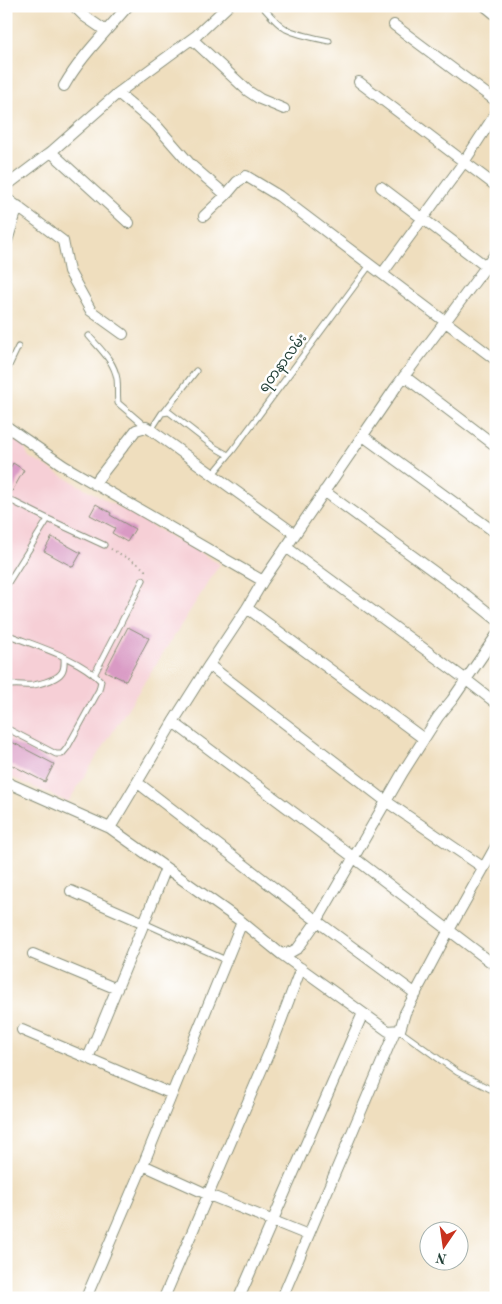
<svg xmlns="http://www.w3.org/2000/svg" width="502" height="1304" font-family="'Old Standard TT','Noto Sans Myanmar',serif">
<rect width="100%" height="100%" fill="#fff"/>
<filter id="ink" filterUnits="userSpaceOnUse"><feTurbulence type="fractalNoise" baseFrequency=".02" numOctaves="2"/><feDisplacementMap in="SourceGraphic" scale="10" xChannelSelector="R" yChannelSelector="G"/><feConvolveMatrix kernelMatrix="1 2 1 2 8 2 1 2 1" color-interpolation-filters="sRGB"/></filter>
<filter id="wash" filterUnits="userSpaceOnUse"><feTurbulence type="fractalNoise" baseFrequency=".0096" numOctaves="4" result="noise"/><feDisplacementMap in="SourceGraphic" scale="20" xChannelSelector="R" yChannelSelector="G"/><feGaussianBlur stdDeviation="1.12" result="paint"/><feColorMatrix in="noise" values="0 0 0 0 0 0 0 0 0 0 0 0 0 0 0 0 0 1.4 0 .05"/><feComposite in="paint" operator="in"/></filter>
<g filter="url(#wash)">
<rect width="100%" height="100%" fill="#efdebe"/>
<!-- built -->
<path fill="#f6cfd6" d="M6 432 23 444 29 457 220 564 68 802 6 775Z"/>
<g id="blocks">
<!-- building -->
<path fill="#d99ac4" d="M13 463 24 470 10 495 6 494V475Z
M96 504 111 513 110 515 135 529 127 542 112 533 115 528 90 515Z
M52 537 81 553 73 567 44 551Z
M128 627 149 638 126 681 105 671Z
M6 739 54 764 45 782 6 762Z"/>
</g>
</g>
<g filter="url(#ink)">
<use href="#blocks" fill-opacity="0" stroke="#878e79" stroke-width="1"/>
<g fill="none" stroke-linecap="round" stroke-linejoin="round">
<!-- lane casing -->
<g stroke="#878e79" stroke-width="7">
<path id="lane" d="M262 6C269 14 277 24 286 29 298 35 315 38 329 41
M89 336C101 350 114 361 117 379 118 387 117 395 118 403L146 427
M6 372 18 347
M165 411 196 371
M151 430 162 413 169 412 214 447 228 455
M213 474 233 450 370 265
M6 498 48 519 104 545
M6 586 48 519
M6 634C36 646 79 658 101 681L99 690 67 748 62 754H56L6 728
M94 675 143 580
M6 686C15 683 24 686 34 685 42 683 57 680 62 672 65 667 64 662 64 657
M144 923 226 960
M400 1031 457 1072 490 1089 496 1091"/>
</g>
<!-- street casing -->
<g stroke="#878e79" stroke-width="12">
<path id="street" d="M74 6 84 16 106 31 128 6
M485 6 496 15
M394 25 496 101
M192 39 248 91 260 99 284 109
M359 82 496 186
M64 86C76 65 91 48 106 31
M118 93 197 35 228 6
M51 152 129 223
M6 186 51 152 118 93 156 125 191 165 226 195
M381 187 496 274
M6 198 63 241 69 271 91 311 123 334
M204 216 226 195 237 182 246 176 279 196 496 360
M6 244 18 206
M382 274 464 162 496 113
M404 376 496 446
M6 426 64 466 263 581 396 387 445 322 496 253
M363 436 496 533
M94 484 136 430 146 427 151 430 295 534
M324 491 466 595 496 619
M286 547 465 679 496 703
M247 608 424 739
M209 665 387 802 484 868
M173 722 209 665 247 608 263 581
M6 782 110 828 242 922 281 954 291 952 298 948 317 921 403 772 438 717 452 700 496 636
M138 783 317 921 416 994
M110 828 173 722 353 857 496 966
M71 891 144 923
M33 954 117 989
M281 954 388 1031 400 1030 405 1013 449 930 496 846
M22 1030 172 1094
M88 1058 144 923 166 868
M143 1165 209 1195 308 1235
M86 1298 143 1165 242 922
M164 1298 270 1050 301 968
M239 1298 363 1013
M282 1298 395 1031"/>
</g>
<!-- path -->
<path stroke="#878e79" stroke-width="2" stroke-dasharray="1 4" stroke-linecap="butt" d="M111 549 138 564 145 570 144 572"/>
<!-- lane -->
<use href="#lane" stroke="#fff" stroke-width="5"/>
<!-- street -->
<use href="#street" stroke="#fff" stroke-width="10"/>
</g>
</g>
<g text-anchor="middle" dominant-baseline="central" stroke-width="5" stroke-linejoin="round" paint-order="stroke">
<!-- street labels -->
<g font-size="14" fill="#1f3d34" stroke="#fff">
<text transform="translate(283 363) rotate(-53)">ရတနာလမ်း</text>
</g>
</g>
<!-- margin -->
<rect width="502" height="1304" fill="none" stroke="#fff" stroke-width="25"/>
<!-- north arrow -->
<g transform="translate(444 1246) rotate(193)"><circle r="24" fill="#ffffff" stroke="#a5b1ae"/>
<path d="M0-4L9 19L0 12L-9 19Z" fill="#c8321e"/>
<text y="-8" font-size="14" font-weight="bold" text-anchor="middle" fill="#1f3d34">N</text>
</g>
</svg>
